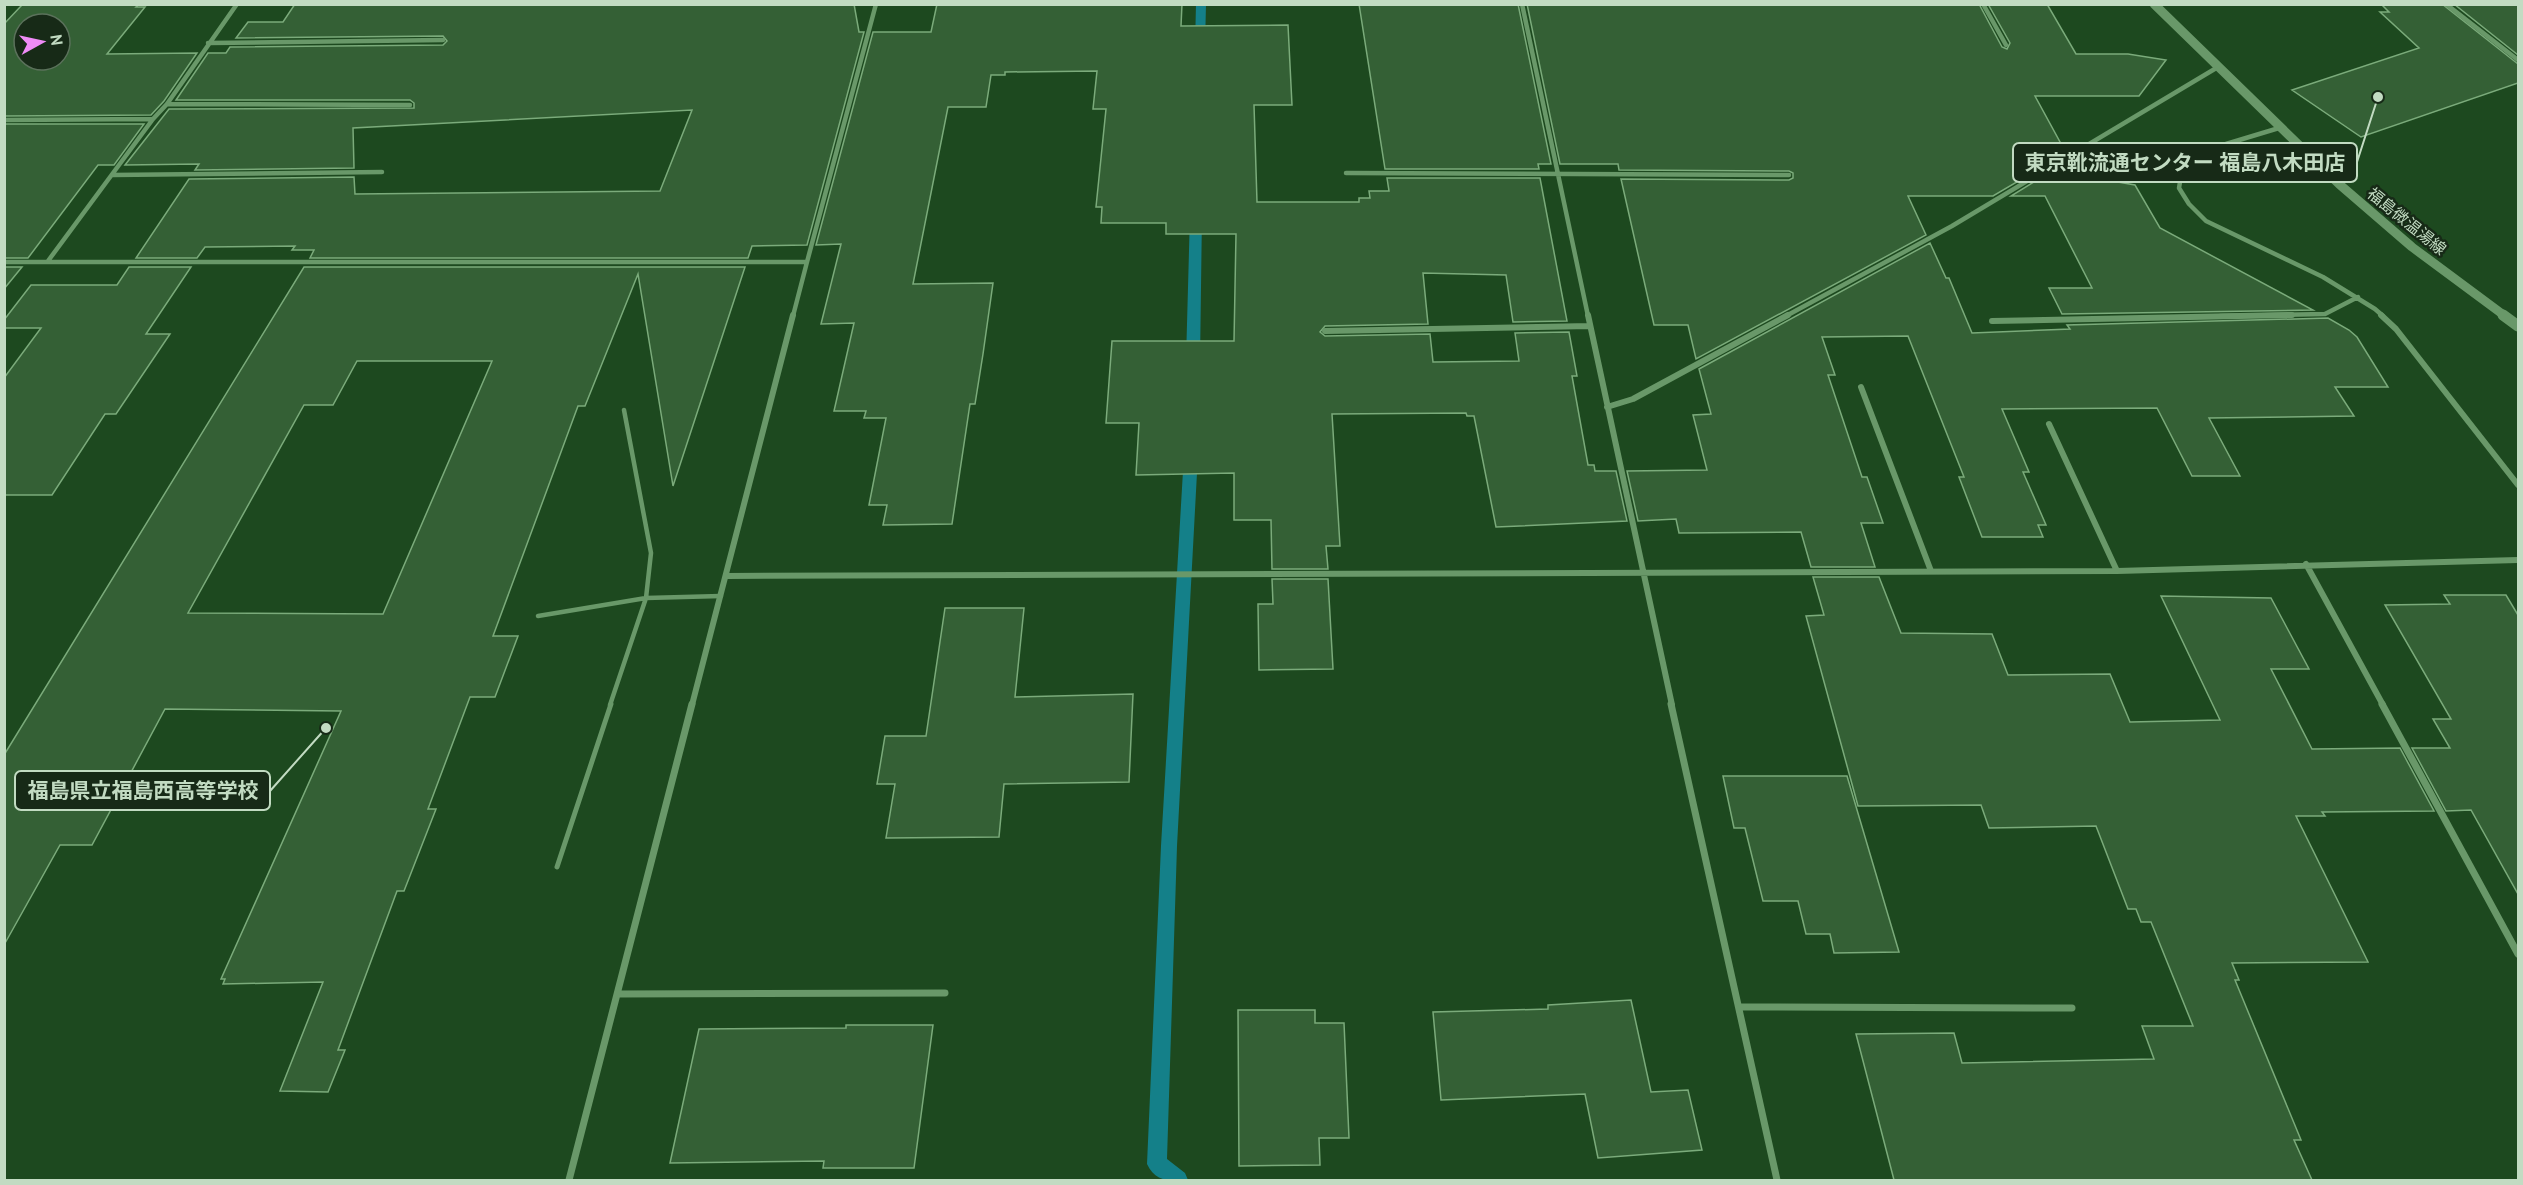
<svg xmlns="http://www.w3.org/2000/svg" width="2523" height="1185" font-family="'PT Sans','Noto Sans JP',sans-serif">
<rect width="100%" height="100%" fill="#1d491f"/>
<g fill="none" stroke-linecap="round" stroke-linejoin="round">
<!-- stream -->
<path fill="#148089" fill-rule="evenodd" d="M1196 4H1206L1205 46 1200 49 1195 46Z
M1196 210 1202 214 1200 361 1193 366 1186 361 1190 214Z
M1191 449 1198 454 1177 846 1167 1159 1185 1173 1188 1180C1171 1182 1155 1182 1147 1164L1161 846 1184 454Z"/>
</g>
<!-- building -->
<path fill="#346035" stroke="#7bab7b" stroke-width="1.5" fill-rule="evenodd" d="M139 4 136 7H145L107 54 197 53 164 101 151 115 4 116V24L22 5ZM24 24H60V60H24Z
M295 4H854L859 32H864L807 245 752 246 748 258H310L314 250H292L295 246 205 247 197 258H136L189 179 354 177 355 194 660 191 692 110 353 128 354 168 195 170 199 164 125 165 169 109 414 108V103L410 100H176L208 53H226L230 47 443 45 447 41 443 36 236 38 248 22H283Z
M937 4H1182L1181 26 1288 25 1292 105H1254L1257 202H1359V198H1370L1369 191H1389L1387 178H1540L1567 321 1513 322 1506 275 1423 273 1428 324 1325 326 1320 332 1325 336 1430 334 1433 362 1519 361 1515 333 1569 332 1577 376H1572L1588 465H1594L1595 471H1616L1627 521 1496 527 1474 416H1467L1466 413 1332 414 1340 546H1326L1328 569H1272L1271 520H1234V473L1136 475 1139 423H1106L1112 341H1234L1236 234H1166V223H1101L1102 207H1096L1106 109H1093L1097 71 1005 72V75H991L986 107H948L913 284 993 283 983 354 975 404H970L952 524 883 525 887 505H869L886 418H864L866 411H834L854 323 821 324 841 244 816 245 873 32H931Z
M1359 4H1518L1551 164H1538L1539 169H1385Z
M1527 4H1979L2002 47 2007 49 2010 43 1988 4H2047L2076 54H2128L2166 60 2139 96H2035L2066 153 1993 196H1908L1926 235 1696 359 1688 325H1654L1621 179 1789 180 1793 178V173L1789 171 1619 170 1618 164H1560Z
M2381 4H2442L2518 64V83L2361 137 2292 90 2419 48 2380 12H2389Z
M2454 4H2518V55Z
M4 124H144L114 165H98L28 258H5Z
M2070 160 2078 175 2135 185 2160 228 2313 310 2062 314 2049 288H2092L2045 196H2011Z
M1930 243 1946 278H1949L1972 333 2070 329 2067 325 2328 318 2349 330 2357 337 2388 387H2335L2354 416 2209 418 2240 476H2192L2157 408 2002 409 2029 472H2023L2046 525H2038L2043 537H1982L1959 477H1964L1908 336 1822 337 1835 375H1828L1862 477H1867L1883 523H1861L1875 567H1811L1801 532 1679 533 1676 519 1638 521 1627 471 1707 470 1693 415 1711 414 1699 369Z
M5 267H22L4 289Z
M129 267H191L146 334H170L116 414H105L52 495H4V378L41 328H4V320L31 285H117Z
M304 267H745L673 486 638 274 585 406H578L493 636H518L495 697H470L428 809H436L404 891H397L338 1050H345L328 1092 280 1091 323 982 223 984 225 979H221L341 711 165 709 92 845H60L4 945V755ZM357 361H492L383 614 188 613 304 405H333Z
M1813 577H1879L1901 633 1992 634 2008 675 2110 674 2130 722 2220 720 2161 596 2271 598 2309 669H2271L2312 749 2400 748 2434 811 2322 812 2325 816H2296L2368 962 2232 963 2239 980H2235L2301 1140H2294L2312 1180H1894L1856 1034 1954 1033 1962 1063 2154 1059 2142 1026H2193L2151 922H2141L2136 909H2128L2096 826 1989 828 1981 805 1858 806 1806 616 1824 615Z
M1272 579H1328L1333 669 1259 670 1258 604H1273Z
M2444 595H2506L2518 615V894L2471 810 2446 811 2412 748H2450L2433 719H2451L2385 605 2450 604Z
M945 608H1024L1015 697 1133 694 1129 782 1004 784 999 837 886 838 895 784H877L885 736H926Z
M1723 776H1847L1899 952 1834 953 1830 934H1806L1798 901H1763L1745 828H1734Z
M1631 1000 1651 1092 1688 1090 1702 1150 1598 1158 1585 1094 1441 1100 1433 1012 1548 1009V1005Z
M1238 1010H1315V1023H1344L1349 1138H1319L1320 1165 1239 1166Z
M846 1025H933L914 1168H823L824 1161 670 1163 699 1029 846 1028Z"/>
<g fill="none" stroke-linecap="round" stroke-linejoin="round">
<!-- service-far1 -->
<path stroke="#699869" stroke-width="4.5" d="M538 616 646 598 721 596
M610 705 646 598 651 553 624 410"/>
<!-- service -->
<path stroke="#699869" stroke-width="5" d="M557 867 611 704"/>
<!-- minor-far2 -->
<path stroke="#699869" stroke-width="4.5" d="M1522 4 1588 316
M1983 4 2006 45
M2446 4 2518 60
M208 43 443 40
M167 104 410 105
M4 120 153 119
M2279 128 2226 144 2183 164 2179 188 2189 204 2206 221 2323 277 2375 309 2383 316
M1346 173 1789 175
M112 175 382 172
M48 261 153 119 167 104 237 4
M4 262H807L876 4
M793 316 807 262
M1786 316 1952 226 2218 67
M2220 316 2325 314 2358 297"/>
<!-- minor-far1 -->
<path stroke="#699869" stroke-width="6" d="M1588 315 1672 705
M2381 315 2396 329 2518 485
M1992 321 2292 315
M1325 331 1590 326
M1861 387 1931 571
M1607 407 1633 399 1788 315
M2049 424 2117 571
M2306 564 2383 705
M727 576 2117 571 2518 560
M692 705 793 315"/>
<!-- minor -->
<path stroke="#699869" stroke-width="7" d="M1671 704 1777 1180
M2382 704 2518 954
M618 994 945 993
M1739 1007 2072 1008
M569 1180 692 704"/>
<!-- secondary-far1 -->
<path stroke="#699869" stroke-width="9" d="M2154 4 2339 184 2412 247 2505 316"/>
<!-- secondary -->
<path stroke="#699869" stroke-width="11" d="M2503 315 2518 326"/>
</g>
<g text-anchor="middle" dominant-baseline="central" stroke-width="5" stroke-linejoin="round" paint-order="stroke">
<!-- far-street labels -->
<g font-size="16" fill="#c2dbc2" stroke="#172a17">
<text transform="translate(2407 221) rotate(39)">福島微温湯線</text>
</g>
</g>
<!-- callouts -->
<path fill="none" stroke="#c2dbc2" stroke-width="2" d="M2378 97L2357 162M326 728L270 791"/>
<g fill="#c2dbc2" stroke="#172a17" stroke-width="2">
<circle cx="2378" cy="97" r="6"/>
<circle cx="326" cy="728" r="6"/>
</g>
<g fill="#172a17" stroke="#c2dbc2" stroke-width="2">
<rect x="2013" y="143" width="344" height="39" rx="6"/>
<rect x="15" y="771" width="255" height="39" rx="6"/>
</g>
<g font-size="21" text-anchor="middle" font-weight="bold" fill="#c2dbc2">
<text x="2185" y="170">東京靴流通センター 福島八木田店</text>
<text x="143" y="798">福島県立福島西高等学校</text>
</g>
<!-- border -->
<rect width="2523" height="1185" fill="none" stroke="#c2dbc2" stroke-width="12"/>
<!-- north arrow -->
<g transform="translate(42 42) rotate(82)"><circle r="28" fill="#172a17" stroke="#5b715b" stroke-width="1.5"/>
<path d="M0-4.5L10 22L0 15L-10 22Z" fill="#ef8bf7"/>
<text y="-9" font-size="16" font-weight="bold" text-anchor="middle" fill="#c2dbc2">N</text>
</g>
</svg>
